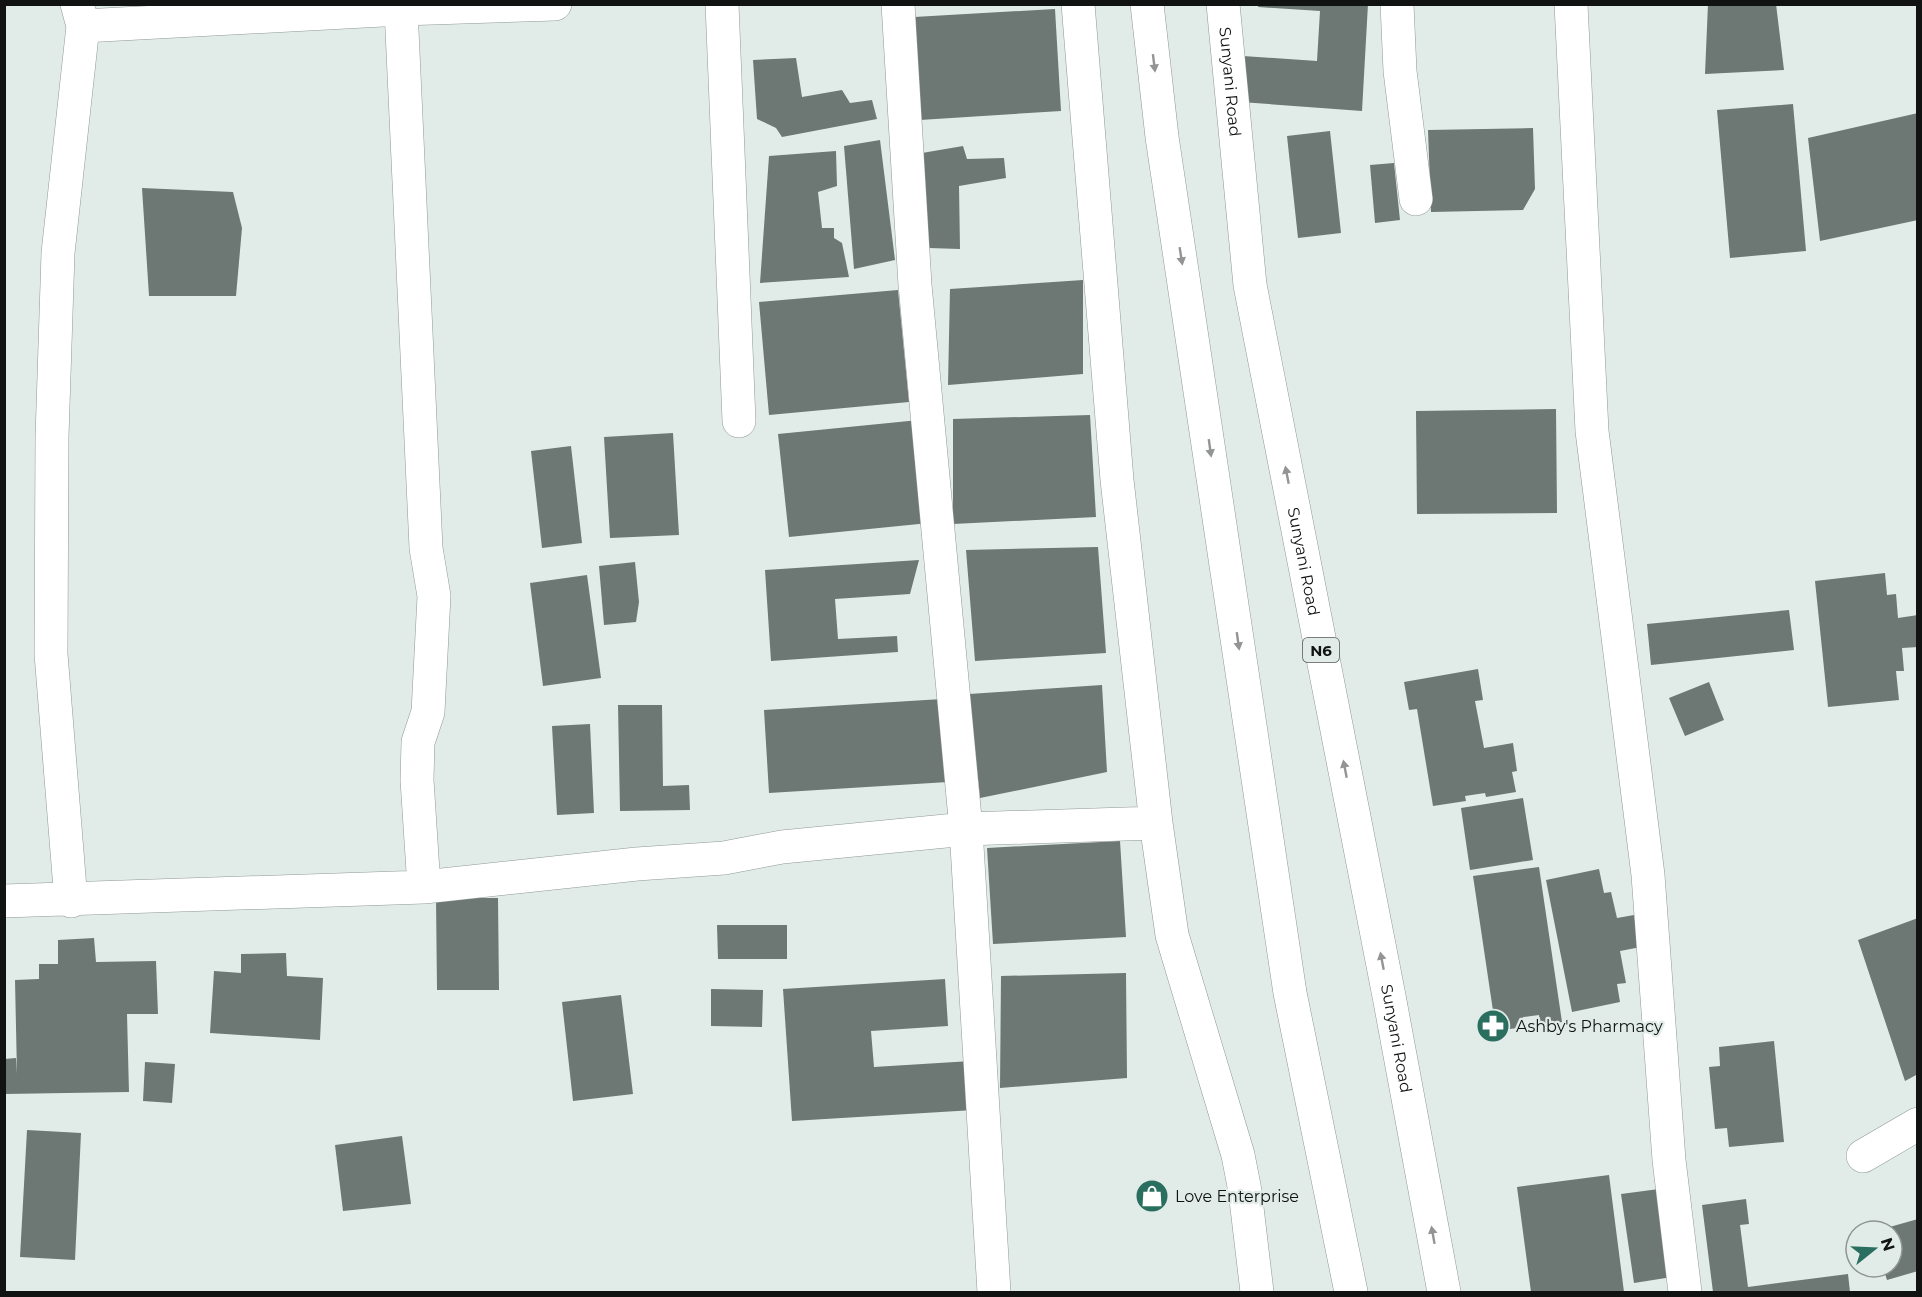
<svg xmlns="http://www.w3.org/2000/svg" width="1922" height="1297" font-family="Montserrat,sans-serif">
<rect width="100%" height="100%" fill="#e1ece9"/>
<!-- building -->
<path fill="#6d7774" d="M1259 4H1368L1362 111 1241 102 1243 56 1317 61 1320 11 1258 7Z
M1708 4H1776L1784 70 1705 74Z
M1055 9 1061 111 920 120 914 17Z
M796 58 802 97 842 90 850 103 872 100 877 119 782 137 776 128 757 119 753 60Z
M1793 104 1806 251 1730 258 1717 110Z
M1918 113V220L1820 241 1808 138Z
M1533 128 1535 189 1523 210 1431 212 1428 130Z
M1330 131 1341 233 1298 238 1287 136Z
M880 140 895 260 854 269 844 146Z
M963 146 967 159 1004 158 1006 178 959 186 960 249 929 248 922 153Z
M836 151 837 186 818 192 822 228H834V238L842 243 849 277 760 283 769 156Z
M1394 163 1400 220 1375 223 1370 165Z
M142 188 233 192 242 228 236 296H149Z
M1083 280V374L948 385 950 289Z
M898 290 909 402 769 415 759 302Z
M1556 409 1557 513 1417 514 1416 411Z
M1090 415 1096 517 953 524V419Z
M919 420 929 523 789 537 778 434Z
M673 433 679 535 610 538 604 437Z
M571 446 582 543 542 548 531 451Z
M1098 547 1106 653 975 661 966 550Z
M919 560 910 594 835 599 838 639 897 636 898 652 771 661 765 570Z
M635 562 639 602 636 622 604 625 599 566Z
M1885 573 1887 595 1896 594 1898 618 1918 615V647L1902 648 1904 671H1896L1899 700 1828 707 1815 581Z
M587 575 601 678 543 686 530 583Z
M1789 610 1794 650 1651 665 1647 624Z
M1478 669 1483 700 1475 701 1484 748 1513 743 1517 771 1512 772 1516 792 1486 797 1485 793 1465 796 1466 801 1433 806 1417 709 1409 710 1404 682Z
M1709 682 1724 720 1685 736 1669 698Z
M1102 685 1107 772 980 798 969 694Z
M942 699 948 782 769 793 764 710Z
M618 705H662L663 786 689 785 690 810 620 811Z
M590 724 594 813 557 815 552 726Z
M1523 798 1533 860 1470 870 1461 808Z
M1120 841 1126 937 993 944 987 848Z
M1539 867 1562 1022 1540 1025 1539 1015 1523 1017 1524 1027 1496 1031 1473 876Z
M1599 869 1604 893 1611 892 1617 918 1634 915 1641 947 1620 951 1626 983 1617 984 1620 1002 1572 1012 1546 880Z
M436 898H498L499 990H437Z
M1918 918V1074L1905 1081 1858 940Z
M717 925H787V959H718Z
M94 938 96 962 156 961 158 1014H127L129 1092 4 1094V1059L16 1058 17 1074 15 980 39 979V964H58V940Z
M286 953 287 976 323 978 320 1040 210 1033 214 971 241 973V954Z
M1126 973 1127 1078 1000 1088 1001 976Z
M945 979 948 1026 871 1031 874 1067 971 1061 974 1110 792 1121 783 989Z
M711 989 763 990 762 1027 711 1026Z
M621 995 633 1094 573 1101 562 1002Z
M1774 1041 1784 1142 1729 1147 1727 1128 1715 1129 1709 1067 1720 1066 1719 1047Z
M145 1062 175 1064 172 1103 143 1101Z
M27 1130 81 1133 75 1260 20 1257Z
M402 1136 411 1204 343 1211 335 1145Z
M1609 1175 1624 1292H1531L1517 1187Z
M1659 1189 1672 1277 1634 1283 1621 1194Z
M1746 1199 1749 1224 1740 1225 1748 1287 1848 1274 1850 1292H1713L1702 1205Z
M1918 1219V1271L1887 1280 1883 1267H1892V1231L1879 1230Z"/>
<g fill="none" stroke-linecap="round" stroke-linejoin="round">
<!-- street casing -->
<g stroke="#8f9996" stroke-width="34">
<path id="street" d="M722 4 739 421
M898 4 915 285 966 829 994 1292
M1078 4 1117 480 1156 823 1172 935 1238 1155 1245 1191 1257 1292
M1397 4 1400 71 1416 199
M1571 4 1592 431 1648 875 1669 1160 1685 1292
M401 9 426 548 434 596 428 712 418 742 417 780 424 887
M83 26 401 9 555 4
M4 901 424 887 637 864 724 858 782 847 966 829 1156 823
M71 901 51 654 52 437 58 253 83 26 77 4
M1863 1156 1918 1124"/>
</g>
<!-- primary casing -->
<g stroke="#8f9996" stroke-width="34">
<g id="primary">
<path d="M1147 4 1162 137 1290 993 1351 1292"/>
<path id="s1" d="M1223 4 1250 285 1389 996 1444 1292"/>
</g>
</g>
<!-- street -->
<use href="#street" stroke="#fff" stroke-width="33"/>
<!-- primary -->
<use href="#primary" stroke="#fff" stroke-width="33"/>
</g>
<!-- one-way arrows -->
<defs><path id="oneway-solid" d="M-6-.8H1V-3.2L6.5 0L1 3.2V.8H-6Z" transform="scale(1.5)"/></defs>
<g fill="#939594">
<use href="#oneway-solid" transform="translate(1154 63) rotate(83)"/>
<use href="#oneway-solid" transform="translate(1181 256) rotate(81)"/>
<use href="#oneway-solid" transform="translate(1210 448) rotate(82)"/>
<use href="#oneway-solid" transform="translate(1287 475) rotate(-101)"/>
<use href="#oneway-solid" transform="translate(1238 641) rotate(82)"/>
<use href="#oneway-solid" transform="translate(1345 769) rotate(-101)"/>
<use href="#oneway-solid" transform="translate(1382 961) rotate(-101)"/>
<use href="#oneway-solid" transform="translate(1433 1235) rotate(-100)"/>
</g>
<!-- icons -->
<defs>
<g id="pharmacy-disc" transform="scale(1.725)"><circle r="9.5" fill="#2a6e5f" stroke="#e1ece9"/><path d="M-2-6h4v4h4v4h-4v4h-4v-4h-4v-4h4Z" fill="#fff"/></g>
<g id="shop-disc" transform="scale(1.725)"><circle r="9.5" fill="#2a6e5f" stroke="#e1ece9"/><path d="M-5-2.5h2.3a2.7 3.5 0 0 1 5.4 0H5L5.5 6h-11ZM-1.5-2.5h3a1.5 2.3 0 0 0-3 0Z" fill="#fff"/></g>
</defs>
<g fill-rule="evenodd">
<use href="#pharmacy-disc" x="1493" y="1026"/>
<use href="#shop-disc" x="1152" y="1196"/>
</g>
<g text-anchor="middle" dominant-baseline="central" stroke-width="4.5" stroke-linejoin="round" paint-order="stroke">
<!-- shield labels -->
<rect fill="#e1ece9" stroke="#4f5452" stroke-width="1.5" x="1303" y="638" width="36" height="24" rx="4.5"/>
<g font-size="15" font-weight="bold" fill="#101312">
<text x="1321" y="650">N6</text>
</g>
<!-- street labels -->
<g font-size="16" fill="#101312" stroke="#e1ece9">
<text stroke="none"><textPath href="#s1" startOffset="78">Sunyani Road</textPath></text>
<text stroke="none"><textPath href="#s1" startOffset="564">Sunyani Road</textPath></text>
<text stroke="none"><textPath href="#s1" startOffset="1050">Sunyani Road</textPath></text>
</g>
<!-- poi labels -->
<g font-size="16" fill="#101312" stroke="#e1ece9" text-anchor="start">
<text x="1516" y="1026">Ashby's Pharmacy</text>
<text x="1175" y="1196">Love Enterprise</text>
</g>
</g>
<!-- border -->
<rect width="1922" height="1297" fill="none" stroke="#101312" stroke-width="12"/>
<!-- north arrow -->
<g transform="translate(1874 1249) rotate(72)"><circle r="28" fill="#e1ece9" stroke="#8d9593" stroke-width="1.5"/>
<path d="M0-4.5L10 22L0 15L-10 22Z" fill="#2a6e5f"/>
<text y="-9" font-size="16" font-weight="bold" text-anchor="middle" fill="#101312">N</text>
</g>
</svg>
